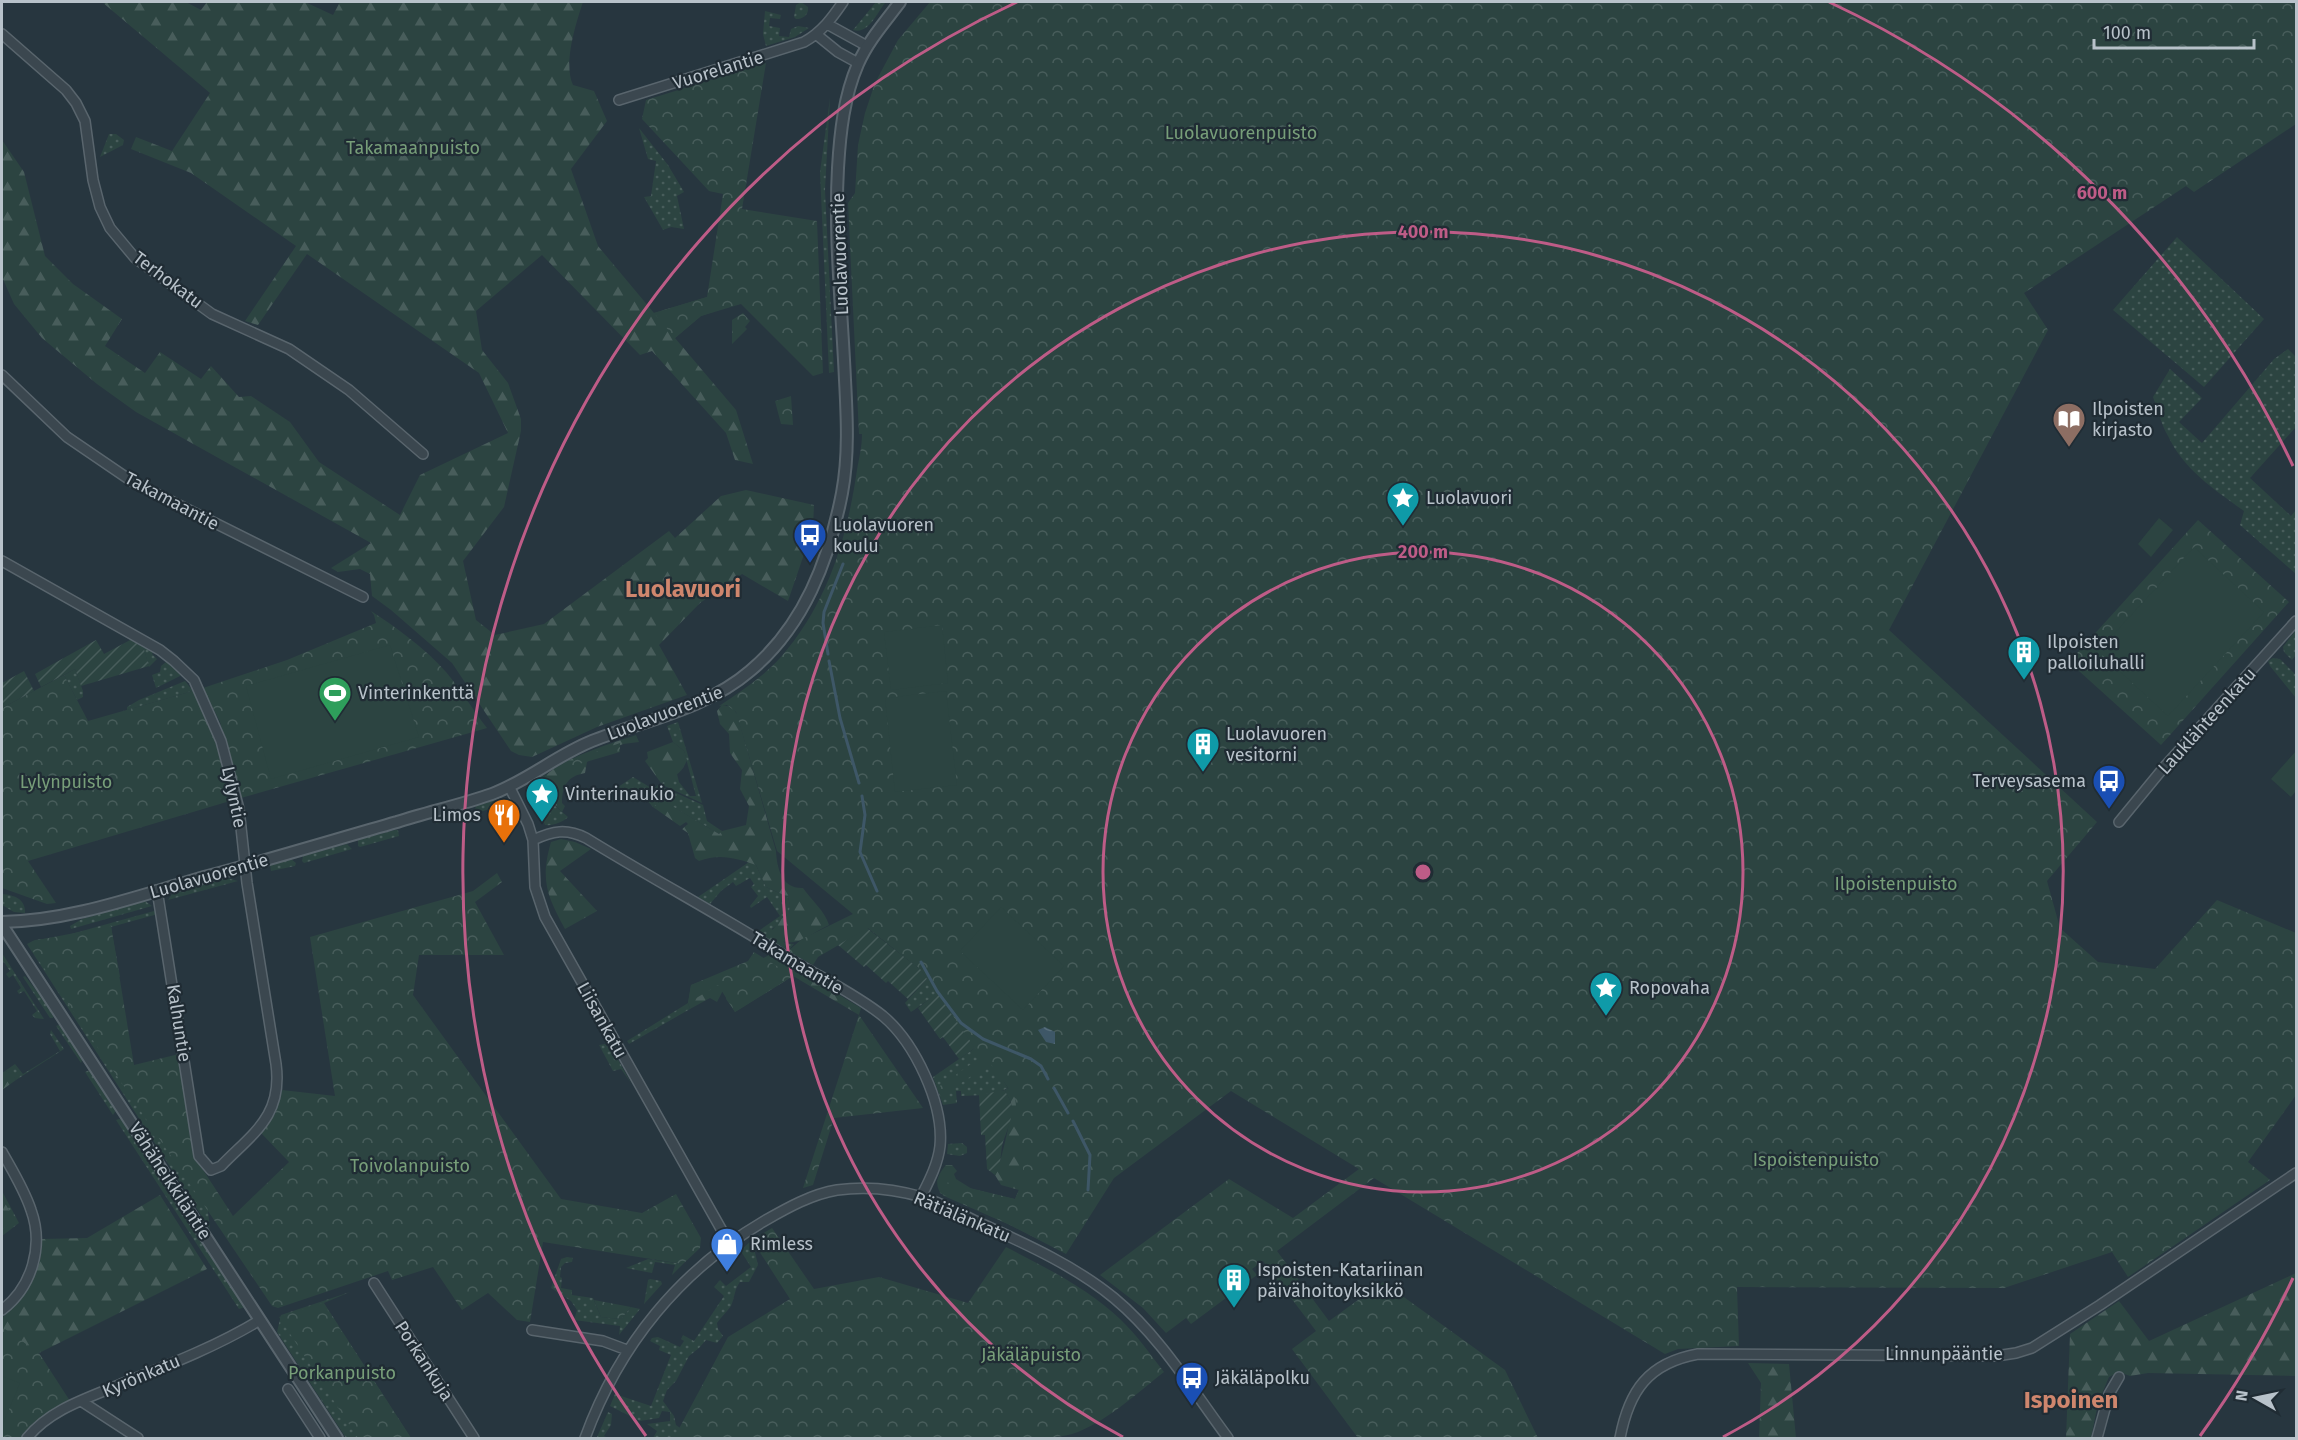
<svg xmlns="http://www.w3.org/2000/svg" width="2298" height="1440" font-family="'Fira Sans',sans-serif">
<defs>
<pattern id="grass-dots" width="8" height="8" patternUnits="userSpaceOnUse" patternTransform="scale(1.5)"><rect width="8" height="8" fill="#2c4441"/><path d="M2 2h.1M6 6h.1" fill="none" stroke="#485d5b" stroke-width="1.8" stroke-linecap="round"/></pattern>
<pattern id="forest-firs" width="22" height="20" patternUnits="userSpaceOnUse" patternTransform="scale(1.5)"><rect width="22" height="20" fill="#2c4441"/><path d="M5 1l3.5 6h-7zM16 11l3.5 6h-7z" fill="#485d5b"/></pattern>
<pattern id="park-crowns" width="20" height="18" patternUnits="userSpaceOnUse" patternTransform="scale(1.5)"><rect width="20" height="18" fill="#2c4441"/><path d="M2 6a3 3 0 1 1 6 0M12 15a3 3 0 1 1 6 0" fill="none" stroke="#485d5b"/></pattern>
<pattern id="garden-furrows" width="10" height="10" patternUnits="userSpaceOnUse" patternTransform="scale(1.5)"><rect width="10" height="10" fill="#2c4441"/><path d="M-1 1l2-2M0 10L10 0M9 11l2-2" fill="none" stroke="#485d5b"/></pattern>
<pattern id="water-waves" width="16" height="10" patternUnits="userSpaceOnUse" patternTransform="scale(1.5)"><rect width="16" height="10" fill="#3e5767"/><path d="M0 5q4-4 8 0t8 0" fill="none" stroke="#586e7b"/></pattern>
</defs>
<rect width="100%" height="100%" fill="#27363f"/>
<!-- grass -->
<path fill="url(#grass-dots)" d="M801 2 808 7C809 15 803 19 796 19L794 17 796 5Z
M876 2H886C877 12 869 35 853 30Z
M765 11 781 15 780 19 770 18 769 26 780 28 779 36 789 37 791 29 798 26 809 28 795 37 766 46 763 34Z
M830 98 825 190 834 372 829 373 820 172Z
M639 128 668 165 684 192 677 196 684 229 671 227 663 230 644 197 651 196 656 161 648 159Z
M109 134H116L124 140 123 145 100 157Z
M2177 237 2264 319 2204 387 2113 310Z
M2288 349 2296 357V427L2250 478 2291 516 2296 510V574L2240 525 2244 511C2215 490 2184 470 2168 436 2161 424 2158 410 2153 397L2170 369 2202 398 2179 422 2202 443 2274 359Z
M2296 630V655L2292 660 2284 652 2283 647Z
M143 646 153 652 152 654 157 659 149 667Z
M2273 658 2280 659 2296 675V698L2270 666 2268 661Z
M166 662H168L181 673 180 676 156 688 152 675 160 672 161 666Z
M75 669 83 691V697L77 700 64 675Z
M185 681 193 691 127 710V707L139 700Z
M678 722 702 803 660 784 677 774 679 782 690 796H696L684 751 673 742 667 726Z
M548 773 543 777 554 805 568 817C563 822 553 826 545 825L527 785Z
M633 777 653 789 658 785 703 805 707 821 722 831 719 834 663 801 653 807C645 798 635 785 622 792L618 787Z
M498 799 508 803 477 813 475 810 476 806Z
M466 810 469 816 436 824V818Z
M395 830H398L399 836 360 847 358 846V840Z
M347 844 352 849 304 863 302 861 303 856Z
M291 859 296 863 295 866 271 871 270 865Z
M749 862 756 865 766 887 788 897 790 905 789 915 772 929 785 943 794 944 788 951 757 932 780 916 767 897 751 908 750 906 758 896 751 887 754 884 750 878 736 886 733 882 721 891 710 904 698 897Z
M227 878 238 881 168 900 172 894Z
M2 894C14 895 26 899 25 913L14 912 2 905Z
M893 900 1008 1088C994 1096 977 1095 961 1096V1091H956L957 1103 943 1105 933 1077 975 1048 937 994 911 1012 905 1003 927 979 921 970 868 928 864 930Z
M145 901 152 906 71 929 70 926 82 919Z
M154 911 158 914 111 927 120 977 67 970 196 1154 204 1175 210 1229 27 944 35 940 64 936Z
M2 953 44 1019H43L35 1018 32 1015 37 1011 24 991 19 994 17 991 21 988 13 975 9 978 6 974 10 971 4 962 2 963Z
M25 976 54 1013 53 1018H50L23 977Z
M688 1003 690 1009 629 1044 627 1041Z
M61 1024 83 1058 81 1063 56 1026Z
M51 1030 64 1049 16 1080 12 1074 5 1071 15 1064 23 1074 60 1051 50 1034Z
M605 1044 615 1054 631 1083 621 1069 613 1071 599 1045Z
M90 1070 117 1109 113 1115 85 1072Z
M119 1119 124 1120 245 1307 239 1309 116 1120Z
M962 1143 967 1147V1153L960 1156 947 1154 948 1144Z
M2 1191 19 1223 2 1236V1229L11 1223 9 1210 2 1198Z
M752 1240 758 1265 749 1282H740C734 1290 735 1297 731 1306 727 1312 721 1317 717 1323L718 1329 723 1336 717 1343 706 1340 699 1348 689 1356 676 1381 667 1390 663 1401 674 1416 676 1425 694 1438H653L657 1431 647 1424 670 1421V1412L662 1411 659 1418 640 1421 610 1406 615 1394 651 1406 671 1355 659 1350 660 1346 650 1341 652 1338 658 1337 680 1347 684 1341 681 1339 683 1335 694 1341 724 1296 714 1287 720 1280 726 1286 751 1267 742 1253 741 1250Z
M567 1257 573 1258 572 1262 565 1263 561 1267 560 1277 562 1278 561 1288 572 1290V1295L593 1298 601 1317 621 1319 631 1307 640 1309 619 1335 620 1326 574 1320 577 1310 571 1301 551 1288 561 1259Z
M648 1259 683 1264 672 1275 675 1265 655 1262 652 1273 626 1268Z
M650 1279 661 1281 662 1284 644 1304 648 1280Z
M350 1292 324 1303 411 1438H346L277 1332 281 1315Z
M608 1412 612 1414 611 1425 604 1436 608 1438 597 1437Z"/>
<!-- forest -->
<path fill="url(#forest-firs)" d="M102 2H186L201 10 207 2H305L333 15 340 2H583C576 23 563 64 573 85L594 91 607 121 571 169 598 246 654 313 707 297 713 312 701 316 675 338 736 410 753 464 735 460 726 433 652 351 640 355 542 255 476 311 482 350 508 383 521 419V431L504 507 463 561 476 620 495 635 544 624 669 531 675 538 721 496 746 490 814 505 813 528 788 601 742 574 700 603 659 645 687 695 597 727 532 757 519 755 511 751 452 663 391 610 372 596 370 574 360 569 338 572 331 568 371 543 136 412 97 384 42 338 14 304 2 277V140L24 172 45 256 73 284 122 319 105 346 145 373 160 352 201 379 211 366 239 397 251 396 290 422 319 462 400 515 420 475 508 433 479 373 307 254 258 325 245 321 296 246 191 173 131 149 136 137 172 151 210 93Z
M722 705 732 707 737 714 776 851C777 869 782 889 803 888 812 901 825 911 829 925 807 935 792 954 770 933L781 919 789 914 790 905 788 897 766 887 756 865C737 858 719 853 699 861L695 858 688 833 682 829 688 824 686 822 680 826 653 807 662 800 719 834 722 831 746 825 749 806 740 789 742 770 730 753 729 734 720 724 717 711Z
M636 735 639 742 623 744 590 759 587 762 585 773C568 776 562 785 562 803L565 806 562 812 541 791 539 784C552 760 611 744 636 735Z
M673 742 684 751 687 760C682 773 674 778 661 783L645 761 648 758 647 752Z
M561 839 575 842 591 849 560 871 597 911 565 929C547 896 540 880 551 842Z
M771 954 861 1008 859 1015 793 976 735 1012 726 999 739 971Z
M734 969 717 1002 710 998 690 1009 688 1003 691 985Z
M5 1071 13 1074 16 1080 2 1090V1073Z
M1008 1088 1021 1092 1046 1243 1010 1225 944 1196C933 1187 937 1175 946 1165H952L957 1171 954 1174 956 1179 972 1189 1015 1199 1019 1190 1001 1185 995 1175C1000 1168 1013 1112 1011 1103 1010 1099 1006 1094 1005 1090Z
M160 1195 207 1269 39 1353 36 1360 2 1359V1318C29 1293 39 1276 42 1239L87 1238Z
M2 1198 9 1210 12 1217V1223L2 1229Z
M2296 1273V1376L2148 1373 2130 1376 2119 1372 2109 1377 2098 1403 2091 1438H2066L2070 1334 2119 1301 2149 1341Z
M1748 1363 1789 1364 1796 1438H1759L1761 1383Z"/>
<!-- park -->
<path fill="url(#park-crowns)" d="M930 2H2296V124L2194 192 2186 186 2024 293 2048 330 1889 630 2097 822 2047 881 2060 928 2098 962 2155 969 2217 900 2296 933V1095L2248 1162 2270 1180 2128 1277 2112 1252 2004 1288 1737 1287 1739 1346 1678 1349 1665 1354 1374 1178 1277 1251 1329 1321 1383 1282 1505 1370 1538 1438H1358L1292 1349 1316 1331 1263 1261 1252 1269 1257 1275 1191 1324 1186 1318 1166 1333 1143 1308 1100 1275 1229 1179 1293 1218 1359 1169 1231 1091 1114 1178 1066 1254 1010 1225 940 1193 937 1180 1015 1199 1024 1178 1015 1097 990 1063 941 1097 937 1088 981 1057 921 970 868 928 818 957 813 965 788 951 802 939 853 914 777 851 736 712 727 705 719 706C740 692 763 677 780 658 827 605 847 539 857 470 859 458 862 447 862 434H859L848 203 855 193 858 145 865 113 875 83 898 40Z
M766 63 742 209 817 221 823 373 813 376 741 304 701 316 675 338 654 313 707 297 723 194 709 191 642 119 646 100Z
M743 313 750 321 745 327 747 329 732 344V320Z
M791 396 793 425 781 424 775 401Z
M2198 520 2289 602 2161 745 2069 662Z
M371 611C397 628 425 648 446 672 461 690 473 710 487 728L241 798 220 722 203 688 287 660 376 623 374 615Z
M64 675 88 721 193 691C214 725 224 762 230 801L28 861 56 903 47 904 2 888V708Z
M620 743V752L555 771 579 758Z
M497 873 502 882 475 902 504 955H419L413 995 561 1199 642 1213 676 1194 701 1238 700 1248 683 1264 543 1242 530 1322 517 1320 488 1293 462 1310 433 1267 392 1280 388 1271 278 1308 272 1306 28 944 33 941 111 926 134 1065 179 1054 196 1159 233 1216 289 1162 261 1133 275 1114 282 1090 335 1096 310 937 473 891Z
M754 952 793 976 735 1012 718 985 688 1003 691 985 748 961Z
M859 1015 923 1108 834 1118 813 1185 803 1188Z
M772 1228 814 1289 879 1277 968 1303 1006 1247C1045 1267 1087 1288 1120 1319 1137 1335 1150 1354 1164 1372 1137 1393 1104 1424 1072 1434 1053 1439 1031 1438 1012 1438H674L728 1337 790 1299 752 1240Z
M594 1300 631 1307 621 1319 601 1317Z
M323 1303 411 1438H358L279 1317Z
M2 1327 39 1353 70 1401 35 1425 23 1438H2Z"/>
<!-- garden -->
<path fill="url(#garden-furrows)" d="M132 639 143 646 149 666 81 686 75 669 41 687 35 674 96 640 104 654Z
M24 671 34 691 2 708V683Z
M867 928 921 970 927 979 908 999 888 981 886 983 866 965 864 967 838 945Z
M937 993 975 1048 959 1059 943 1037 940 1039 918 1008Z
M1005 1090C1006 1094 1010 1099 1011 1103 1014 1117 1007 1130 1003 1142 1000 1153 1002 1165 995 1175L987 1169 985 1135H981L979 1095Z"/>
<!-- pitch -->
<path fill="#2c4441" d="M2159 518 2173 530 2151 557 2138 544Z
M2194 547 2264 612 2168 716 2098 651Z
M942 625 948 683 891 690 884 632Z
M390 645 419 737 271 779 246 686Z
M946 691 957 785 895 792 885 698Z
M2296 751V791L2291 797 2271 779Z
M1001 907 1064 966 1023 1010 960 951Z
M2 1376 20 1383 2 1426Z"/>
<!-- water -->
<path fill="url(#water-waves)" d="M1045 1027 1055 1032V1044L1046 1042 1038 1030Z"/>
<g fill="none" stroke-linecap="round" stroke-linejoin="round">
<!-- stream -->
<path stroke="#3e5767" stroke-width="3" d="M828 654 823 623 824 612 843 564
M829 661 840 718 859 783
M862 796 865 815 860 852 877 891
M921 962 937 991 961 1023 983 1039 1031 1059 1041 1066 1048 1079
M1054 1088 1068 1113
M1073 1121 1090 1155 1088 1190"/>
<!-- minor casing -->
<g stroke="#59656d" stroke-width="12">
<path id="minor" d="M827 24 867 46
M2 34 66 90 76 103 85 121 93 180 100 207 110 228 135 258 212 314 289 349 349 390 423 454
M817 35 838 52 858 63
M619 100 804 42C822 32 832 18 843 2
M2 375 67 437 133 482 363 597
M2 561 160 650 174 661 194 680 221 741 239 809 247 883 276 1064C283 1116 253 1133 221 1166L211 1170 199 1156 157 890
M509 786 528 824 533 840 535 887 545 917 729 1243
M2119 822 2165 766 2296 621
M533 840C553 831 566 828 586 838 651 878 718 914 782 954 815 975 853 992 883 1016 915 1043 944 1104 940 1146 938 1164 929 1181 921 1197
M2 1152C12 1170 24 1189 31 1210 44 1246 32 1287 2 1310
M374 1283 474 1438
M532 1330 603 1341 627 1350
M288 1389 320 1438
M81 1401 138 1438
M27 1438C51 1408 91 1397 126 1382 171 1364 219 1345 260 1320
M585 1438C619 1345 680 1270 766 1220 787 1208 812 1194 837 1190 865 1186 895 1189 922 1197 942 1203 961 1214 980 1223 1026 1244 1075 1266 1114 1298 1160 1336 1193 1391 1228 1438
M1620 1438C1629 1391 1648 1363 1698 1354L1996 1356 2016 1353 2032 1348 2100 1305 2296 1173
M2097 1438 2109 1394 2119 1377"/>
</g>
<!-- tertiary casing -->
<g stroke="#59656d" stroke-width="14">
<path id="tertiary" d="M2 922C72 921 140 895 208 876 271 859 334 840 397 822 428 812 461 805 492 794 527 781 557 755 592 741 645 720 706 709 750 671 804 626 829 560 842 493 849 456 847 417 845 380 842 310 834 238 838 168 840 133 844 96 858 64 868 41 885 22 900 2
M2 925 337 1438"/>
</g>
<!-- minor -->
<use href="#minor" stroke="#3b474f" stroke-width="9"/>
<!-- tertiary -->
<use href="#tertiary" stroke="#3b474f" stroke-width="10"/>
</g>
<!-- distance rings -->
<g fill="none" stroke="#be5c87" stroke-width="3">
<circle cx="1423" cy="872" r="320"/>
<path d="M1123 1437A640 640 0 1 1 1723 1437"/>
<path d="M2293 1278A960 960 0 0 1 2200 1436M646 1436A960 960 0 0 1 1017 2M1829 2A960 960 0 0 1 2293 466"/>
</g>
<!-- icons -->
<defs>
<g id="library-pin" transform="scale(1.725)"><path d="M0 17L-7.5 6A9.5 9.5 0 1 1 7.5 6Z" fill="#8d6e63" stroke="#202c34"/><path d="M-6-4Q-3-5.5-.7-3.5V5Q-3 3-6 4ZM6-4Q3-5.5 .7-3.5V5Q3 3 6 4Z" fill="#fff"/></g>
<g id="sight-pin" transform="scale(1.725)"><path d="M0 17L-7.5 6A9.5 9.5 0 1 1 7.5 6Z" fill="#0f9aa8" stroke="#202c34"/><path d="M0-6L1.8-2.2L6-1.7L2.9 1.2L3.7 5.4L0 3.3L-3.7 5.4L-2.9 1.2L-6-1.7L-1.8-2.2Z" fill="#fff"/></g>
<g id="bus-pin" transform="scale(1.725)"><path d="M0 17L-7.5 6A9.5 9.5 0 1 1 7.5 6Z" fill="#1a4fb4" stroke="#202c34"/><path d="M-5-6H5V4H4V6H2V4H-2V6H-4V4H-5ZM-3.5-4V0h7V-4ZM-3.5 1.2v1.5H-2V1.2ZM2 1.2v1.5H3.5V1.2Z" fill="#fff"/></g>
<g id="building-pin" transform="scale(1.725)"><path d="M0 17L-7.5 6A9.5 9.5 0 1 1 7.5 6Z" fill="#0f9aa8" stroke="#202c34"/><path d="M-4-6H4V6H1V3H-1V6H-4ZM-2.5-4.3h1.7v1.8h-1.7ZM.8-4.3h1.7v1.8H.8ZM-2.5-1h1.7V.8h-1.7ZM.8-1h1.7V.8H.8Z" fill="#fff"/></g>
<g id="stadium-pin" transform="scale(1.725)"><path d="M0 17L-7.5 6A9.5 9.5 0 1 1 7.5 6Z" fill="#2e9e5b" stroke="#202c34"/><path d="M0-5a6.5 5 0 1 0 0 10a6.5 5 0 1 0 0-10ZM-3.5-1.8h7v3.6h-7Z" fill="#fff"/></g>
<g id="restaurant-pin" transform="scale(1.725)"><path d="M0 17L-7.5 6A9.5 9.5 0 1 1 7.5 6Z" fill="#e8710a" stroke="#202c34"/><path d="M-5-6h1v4h1v-4h1v4h1v-4h1v5L-1.5 .5V6h-2V.5L-5-1ZM5-6V6H3V1.5H1.5Q1.5-4 5-6Z" fill="#fff"/></g>
<g id="shop-pin" transform="scale(1.725)"><path d="M0 17L-7.5 6A9.5 9.5 0 1 1 7.5 6Z" fill="#3f7fe0" stroke="#202c34"/><path d="M-5-2.5h2.3a2.7 3.5 0 0 1 5.4 0H5L5.5 6h-11ZM-1.5-2.5h3a1.5 2.3 0 0 0-3 0Z" fill="#fff"/></g>
</defs>
<g fill-rule="evenodd">
<use href="#library-pin" x="2069" y="419"/>
<use href="#sight-pin" x="1403" y="498"/>
<use href="#bus-pin" x="810" y="535"/>
<use href="#building-pin" x="2024" y="652"/>
<use href="#stadium-pin" x="335" y="693"/>
<use href="#building-pin" x="1203" y="744"/>
<use href="#bus-pin" x="2109" y="781"/>
<use href="#sight-pin" x="542" y="794"/>
<use href="#restaurant-pin" x="504" y="815"/>
<use href="#sight-pin" x="1606" y="988"/>
<use href="#shop-pin" x="727" y="1244"/>
<use href="#building-pin" x="1234" y="1280"/>
<use href="#bus-pin" x="1192" y="1378"/>
</g>
<g text-anchor="middle" dominant-baseline="central" stroke-width="4.5" stroke-linejoin="round" paint-order="stroke">
<!-- street labels -->
<g font-size="18" fill="#b8c2ca" stroke="#202c34">
<text transform="translate(718 70) rotate(-17)">Vuorelantie</text>
<text transform="translate(840 254) rotate(-92)">Luolavuorentie</text>
<text transform="translate(168 280) rotate(37)">Terhokatu</text>
<text transform="translate(172 501) rotate(28)">Takamaantie</text>
<text transform="translate(665 713) rotate(-21)">Luolavuorentie</text>
<text transform="translate(2207 721) rotate(-48)">Lauklähteenkatu</text>
<text transform="translate(234 797) rotate(78)">Lylyntie</text>
<text transform="translate(209 876) rotate(-16)">Luolavuorentie</text>
<text transform="translate(797 963) rotate(31)">Takamaantie</text>
<text transform="translate(602 1020) rotate(61)">Liisankatu</text>
<text transform="translate(179 1023) rotate(81)">Kalhuntie</text>
<text transform="translate(170 1181) rotate(57)">Vähäheikkiläntie</text>
<text transform="translate(962 1217) rotate(23)">Rätiälänkatu</text>
<text x="1944" y="1354">Linnunpääntie</text>
<text transform="translate(424 1361) rotate(57)">Porkankuja</text>
<text transform="translate(141 1376) rotate(-23)">Kyrönkatu</text>
</g>
<!-- park labels -->
<g font-size="18" fill="#779e79" stroke="#202c34">
<text x="1241" y="133">Luolavuorenpuisto</text>
<text x="413" y="148">Takamaanpuisto</text>
<text x="66" y="782">Lylynpuisto</text>
<text x="1896" y="884">Ilpoistenpuisto</text>
<text x="1816" y="1160">Ispoistenpuisto</text>
<text x="410" y="1166">Toivolanpuisto</text>
<text x="1031" y="1355">Jäkäläpuisto</text>
<text x="342" y="1373">Porkanpuisto</text>
</g>
<!-- poi labels -->
<g font-size="18" fill="#b8c2ca" stroke="#202c34" text-anchor="start">
<text x="2092" y="409">Ilpoisten<tspan x="2092" dy="21">kirjasto</tspan></text>
<text x="1426" y="498">Luolavuori</text>
<text x="833" y="525">Luolavuoren<tspan x="833" dy="21">koulu</tspan></text>
<text x="2047" y="642">Ilpoisten<tspan x="2047" dy="21">palloiluhalli</tspan></text>
<text x="358" y="693">Vinterinkenttä</text>
<text x="1226" y="734">Luolavuoren<tspan x="1226" dy="21">vesitorni</tspan></text>
<text x="2086" y="781" text-anchor="end">Terveysasema</text>
<text x="565" y="794">Vinterinaukio</text>
<text x="481" y="815" text-anchor="end">Limos</text>
<text x="1629" y="988">Ropovaha</text>
<text x="750" y="1244">Rimless</text>
<text x="1257" y="1270">Ispoisten-Katariinan<tspan x="1257" dy="21">päivähoitoyksikkö</tspan></text>
<text x="1215" y="1378">Jäkäläpolku</text>
</g>
<!-- district labels -->
<g font-size="24" font-weight="bold" fill="#cf866d" stroke="#202c34">
<text x="683" y="589">Luolavuori</text>
<text x="2071" y="1400">Ispoinen</text>
</g>
</g>
<circle cx="1423" cy="872" r="9" fill="#be5c87" stroke="#202c34" stroke-width="3"/>
<g font-size="18" text-anchor="middle" font-weight="bold" fill="#be5c87" stroke="#202c34" stroke-width="4.5" stroke-linejoin="round" paint-order="stroke">
<text x="2102" y="199">600 m</text>
<text x="1423" y="238">400 m</text>
<text x="1423" y="558">200 m</text>
</g>
<!-- border -->
<rect width="2298" height="1440" fill="none" stroke="#b8c2ca" stroke-width="6"/>
<!-- north arrow -->
<g transform="translate(2256 1398) rotate(279)" stroke="#202c34" stroke-width="4.5" paint-order="stroke">
<path d="M0-4.5L10 22L0 15L-10 22Z" fill="#b8c2ca"/>
<text y="-9" font-size="16" font-weight="bold" text-anchor="middle" fill="#b8c2ca">N</text>
</g>
<!-- scale -->
<path d="M2094 39v9h160v-9" fill="none" stroke="#b8c2ca" stroke-width="3"/>
<text x="2103" y="39" font-size="18" fill="#b8c2ca" stroke="#202c34" stroke-width="4.5" paint-order="stroke">100 m</text>
</svg>
